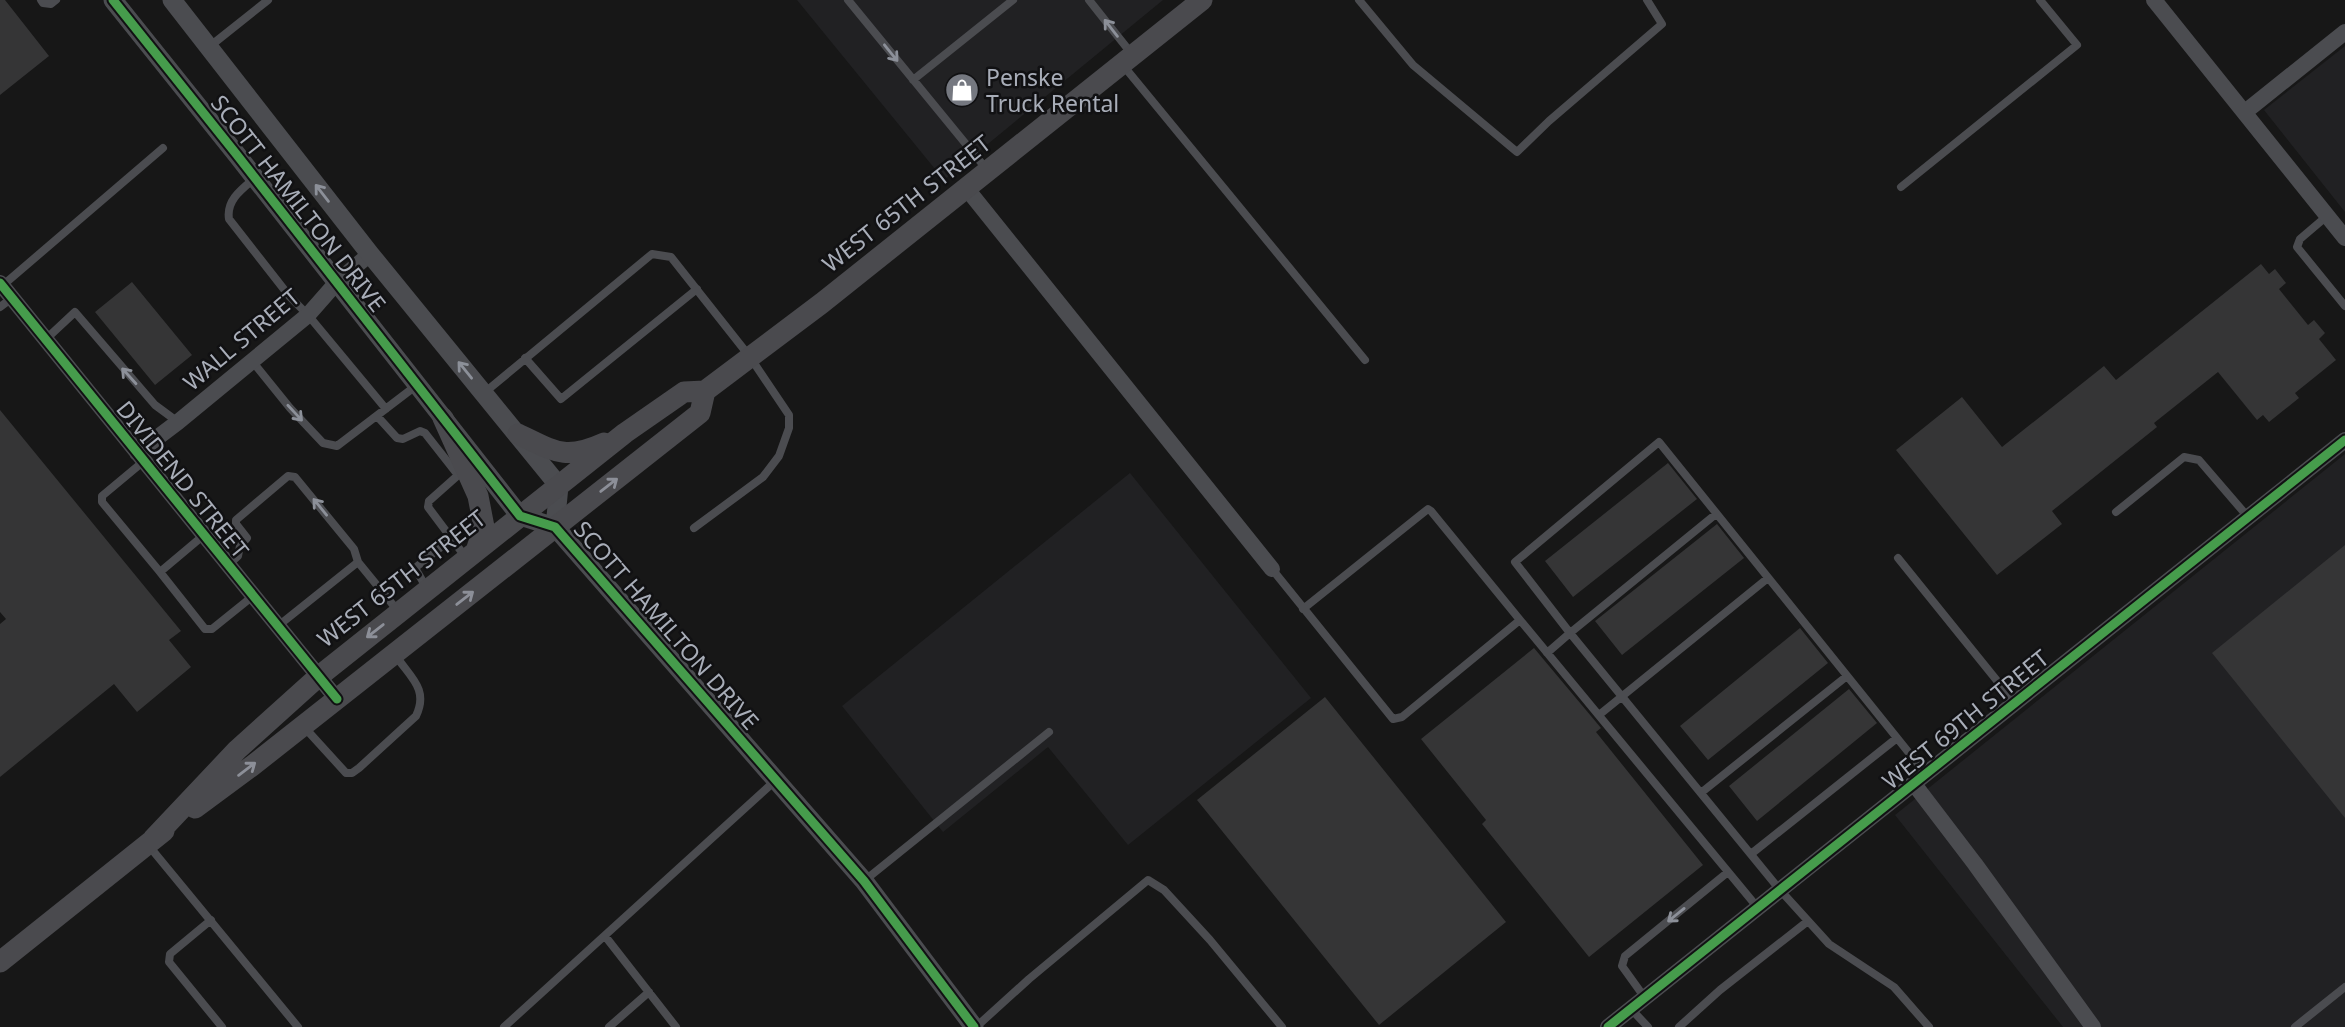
<svg xmlns="http://www.w3.org/2000/svg" width="2345" height="1027" font-family="'Noto Sans',sans-serif">
<rect width="100%" height="100%" fill="#171717"/>
<!-- built -->
<path fill="#212123" d="M797 0H1163L944 180Z
M2345 46V212L2264 110Z
M2345 454V1027H2063L1895 815Z
M1130 473 1311 698 1128 845 1048 747 943 832 842 706Z"/>
<!-- building -->
<path fill="#353536" d="M0 0H5L49 56 0 95Z
M2261 264 2269 274 2275 269 2286 283 2279 289 2308 325 2314 320 2325 333 2319 339 2336 360 2295 393 2299 398 2269 422 2263 415 2257 420 2218 372 2154 423 2157 427 2052 511 2062 524 1997 575 1896 450 1962 397 2002 447 2104 366 2116 380Z
M132 282 192 355 155 385 95 312Z
M0 410 181 631 169 640 191 667 137 712 114 684 0 777V624L6 619 0 612Z
M1668 463 1697 499 1573 597 1545 561Z
M1717 524 1744 558 1622 655 1595 621Z
M2345 545V818L2212 653Z
M1800 628 1828 663 1708 760 1680 726Z
M1534 648 1601 728 1596 732 1703 865 1589 957 1482 824 1486 820 1421 739Z
M1849 689 1877 723 1757 821 1729 786Z
M1325 697 1506 922 1379 1025 1197 800Z"/>
<g fill="none" stroke-linecap="round" stroke-linejoin="round">
<!-- service -->
<path stroke="#4b4c50" stroke-width="8" d="M41 0 43 3 51 4 56 0
M848 0 988 171
M1089 0 1131 53
M1359 0 1413 65 1517 152 1549 121 1662 24 1647 0
M209 47 268 0
M1122 64 1365 360
M913 80 1013 0
M255 178C242 189 226 200 229 219L290 297 308 315 386 409
M1901 187 2077 45 2040 0
M2327 216 2300 239 2297 247 2345 306
M2 286 163 148
M0 307 12 298
M45 340 75 312 155 405 178 422
M525 358 561 399 697 289
M252 361 290 408 323 443 337 446 417 385
M484 393 652 254 671 257 750 357 789 415V428L779 456 763 477 694 528
M377 416 397 438 403 439 420 431 425 433 458 475
M144 461 102 496V502L160 572 204 535
M465 469 429 501 428 507 467 559
M2116 512 2184 457 2199 460 2248 517
M1716 514 1570 633 1780 890 1829 944 1894 987 1929 1027
M1898 558 2015 703
M228 565 238 556 240 546 247 538 236 524V520L288 476 295 477 354 549 358 562 398 611
M1272 569 1393 719 1402 717 1520 620 1431 511 1428 509 1303 609
M160 572 205 629H212L253 596
M426 587 415 568 451 539
M1520 620 1758 908
M278 626 358 562
M1547 653 1570 633 1515 562 1659 442 1926 774
M1599 715 1768 578
M305 728 346 773H352L359 768 416 716C429 689 410 677 396 656
M1702 792 1847 676
M149 846 298 1027
M1751 854 1897 738
M864 881 1049 732
M211 920 170 954 169 962 222 1027
M605 936 676 1027
M1645 998 1622 966 1625 956 1728 872
M1631 1009 1648 1027
M504 1027 776 780
M609 1027 649 992
M976 1027 1029 979 1148 880 1164 890 1210 940 1282 1027
M1679 1027 1720 990 1808 921
M2295 1027 2345 987"/>
<!-- minor -->
<path stroke="#4b4c50" stroke-width="16" d="M2154 0 2345 238
M2245 112 2345 32
M967 189 1272 569
M0 283 337 699
M137 453 178 422 308 315 337 282 370 254
M1914 784 1975 864 2093 1027
M1608 1027 2345 440"/>
<!-- tertiary -->
<path stroke="#4b4c50" stroke-width="19" d="M113 0 237 155 520 516 555 527 864 881 974 1027
M172 0 370 254 559 486 555 527"/>
<!-- secondary -->
<path stroke="#4a4a4e" stroke-width="21" d="M443 418 478 496 484 527 476 551
M518 434C554 451 564 461 604 443
M195 808 252 766 700 413 705 391
M153 839 237 750 318 677 625 433 684 392 705 391 822 303 1202 0
M0 962 164 831"/>
<!-- cycleway casing -->
<g stroke="#111113" stroke-width="13">
<path id="cycleway" d="M113 0 237 155 520 516 555 527 864 881 974 1027
M0 283 337 699
M1608 1027 2345 440"/>
</g>
<!-- cycleway -->
<use href="#cycleway" stroke="#469c4c" stroke-width="9"/>
</g>
<!-- one-way arrows -->
<defs><path id="oneway-shaft" d="M-6 0H5M1.5-3L5.5 0L1.5 3" fill="none" stroke-width="1.6" stroke-linecap="round" stroke-linejoin="round" transform="scale(1.75)"/></defs>
<g stroke="#8c9099">
<use href="#oneway-shaft" transform="translate(1111 28) rotate(-128)"/>
<use href="#oneway-shaft" transform="translate(891 53) rotate(51)"/>
<use href="#oneway-shaft" transform="translate(322 193) rotate(-128)"/>
<use href="#oneway-shaft" transform="translate(465 370) rotate(-129)"/>
<use href="#oneway-shaft" transform="translate(129 376) rotate(-132)"/>
<use href="#oneway-shaft" transform="translate(295 413) rotate(47)"/>
<use href="#oneway-shaft" transform="translate(320 507) rotate(-129)"/>
<use href="#oneway-shaft" transform="translate(1676 915) rotate(141)"/>
</g>
<g stroke="#8c8f98">
<use href="#oneway-shaft" transform="translate(609 485) rotate(-38)"/>
<use href="#oneway-shaft" transform="translate(465 598) rotate(-38)"/>
<use href="#oneway-shaft" transform="translate(375 631) rotate(142)"/>
<use href="#oneway-shaft" transform="translate(247 769) rotate(-37)"/>
</g>
<!-- icons -->
<defs>
<g id="shop-disc" transform="scale(1.75)"><circle r="9.5" fill="#757880" stroke="#111113"/><path d="M-5-2.5h2.3a2.7 3.5 0 0 1 5.4 0H5L5.5 6h-11ZM-1.5-2.5h3a1.5 2.3 0 0 0-3 0Z" fill="#fff"/></g>
</defs>
<g fill-rule="evenodd">
<use href="#shop-disc" x="962" y="90"/>
</g>
<g text-anchor="middle" dominant-baseline="central" stroke-width="5" stroke-linejoin="round" paint-order="stroke">
<!-- poi labels -->
<g font-size="23" fill="#a8adb8" stroke="#111113" text-anchor="start">
<text x="986" y="77">Penske<tspan x="986" dy="26">Truck Rental</tspan></text>
</g>
<!-- street labels -->
<g font-size="23" fill="#a8adb8" stroke="#111113">
<text transform="translate(299 203) rotate(52)">SCOTT HAMILTON DRIVE</text>
<text transform="translate(906 203) rotate(-38)">WEST 65TH STREET</text>
<text transform="translate(241 339) rotate(-40)">WALL STREET</text>
<text transform="translate(183 479) rotate(51)">DIVIDEND STREET</text>
<text transform="translate(401 578) rotate(-38)">WEST 65TH STREET</text>
<text transform="translate(667 625) rotate(49)">SCOTT HAMILTON DRIVE</text>
<text transform="translate(1965 719) rotate(-39)">WEST 69TH STREET</text>
</g>
</g>
</svg>
